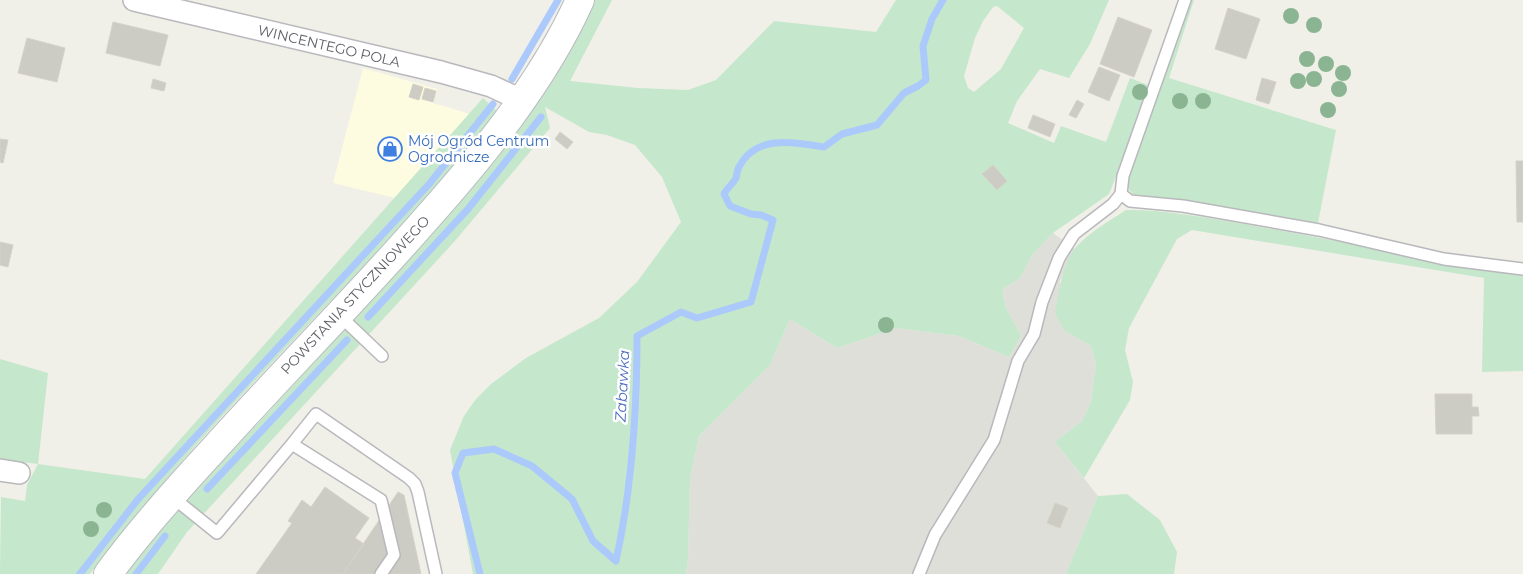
<svg xmlns="http://www.w3.org/2000/svg" width="1523" height="574" font-family="Montserrat,sans-serif">
<rect width="100%" height="100%" fill="#f0f0e8"/>
<!-- commercial -->
<path fill="#fdfce0" d="M363 68 437 89 433 103 470 114 395 198 333 183Z"/>
<!-- industrial -->
<path fill="#dfdfda" d="M1053 233 1075 249 1060 281 1065 331 1091 346 1096 365 1091 402 1082 421 1055 442 1098 496 1066 574H686L688 560 690 478 699 436 770 365 790 319 837 348 896 328 959 336 1009 357 1021 336 1006 308 1002 290 1020 278 1032 255Z"/>
<!-- green -->
<path fill="#c5e7cc" fill-rule="evenodd" d="M595 0H612L570 81 638 88 688 90 716 80 774 21 876 32 896 0H1109L1090 44 1069 78 1040 69 1017 101 1008 123 1054 143 1061 126 1106 142 1130 78 1148 85 1122 162 1109 194 1053 233 1032 255 1020 278 1002 290 1006 308 1021 336 1009 357 959 336 896 328 837 348 790 319 770 365 699 436 690 478 688 560 686 574H473L450 450 464 416 476 399 491 384 526 358 599 318 637 282 681 222 662 177 635 145 607 135 589 132 545 107 550 128 454 242 187 532 158 574H124L149 542 415 252 520 128 554 79ZM997 6 1024 28 1001 69 974 92 968 88 964 76 975 38 983 21 993 7Z
M1191 0H1194L1169 78 1336 130 1318 223 1161 199 1133 194 1129 190 1128 181Z
M483 98 498 112C469 147 442 183 411 216 302 334 186 445 90 574H0L1 497 25 501 27 485 38 464 0 459V359L48 373 38 464 145 479Z
M1126 210C1168 210 1209 218 1250 225 1342 241 1432 262 1523 275V371L1482 372 1484 278 1192 230 1177 239 1129 328 1125 350 1133 382 1130 400 1084 478 1055 442 1082 421 1091 402 1096 365 1091 346 1065 331 1055 314C1058 294 1063 262 1076 247 1090 232 1109 221 1126 210Z
M1127 494 1160 520 1177 552 1174 574H1066L1098 496Z"/>
<g fill="none" stroke-linecap="round" stroke-linejoin="round">
<!-- stream -->
<path stroke="#acc9fc" stroke-width="7" d="M512 79 558 0
M368 317 468 209 541 117
M207 489 347 340
M80 574 139 498 430 183 493 104
M136 574 165 536
M480 574 455 473 463 453 494 449 532 466 572 499 593 541 616 561C632 488 637 411 637 336L681 312 697 318 751 302 773 220 761 215 751 214 730 206 724 194C727 188 733 184 736 178 737 175 737 170 739 167 756 134 794 142 824 147L842 134 877 125 904 93 918 86 926 80 923 46 932 19 943 0"/>
</g>
<!-- building -->
<path fill="#cccbc4" stroke="#d5d3c6" d="M1228 8 1260 19 1246 59 1215 49Z
M1118 17 1152 30 1134 77 1100 64Z
M113 22 168 35 160 66 106 53Z
M27 38 65 48 57 82 18 73Z
M1099 67 1120 75 1109 101 1088 92Z
M1262 78 1276 82 1269 104 1256 100Z
M153 79 166 83 164 91 151 88Z
M413 84 423 87 419 100 409 97Z
M425 88 436 91 433 102 422 99Z
M1077 100 1084 104 1076 118 1069 115Z
M1033 115 1055 124 1050 137 1028 128Z
M560 132 573 142 567 149 555 139Z
M0 139 8 140 3 163 0 162Z
M1516 161H1523V222H1517Z
M993 165 1007 181 997 190 982 174Z
M0 242 13 245 8 267 0 265Z
M1435 394H1472V407H1478L1479 416H1472V434H1436Z
M325 487 369 518 355 538 364 544 343 574H256L292 523 288 521 302 500 311 507Z
M398 492 404 495 421 574H343Z
M1055 503 1068 508 1060 528 1047 523Z"/>
<g fill="none" stroke-linecap="round" stroke-linejoin="round">
<!-- lane casing -->
<g stroke="#b8b8bd" stroke-width="14">
<path id="lane" d="M1121 194 1130 201 1183 206 1319 230 1444 259 1523 269
M339 315 382 356
M292 444 316 414 409 478 415 484 418 492 436 574
M171 496 217 533 292 444 381 500 394 555 381 574
M919 574 935 535 994 440 1018 361 1034 334 1042 302 1059 258 1074 234 1113 204 1121 194 1123 176 1185 0"/>
</g>
<!-- street casing -->
<g stroke="#b8b8bd" stroke-width="24">
<path id="street" d="M134 0 441 72 491 86 521 100
M0 470 19 473"/>
</g>
<!-- secondary casing -->
<g stroke="#b9bac0" stroke-width="30">
<path id="secondary" d="M108 574C140 530 176 490 213 450 283 372 357 298 426 219 484 154 544 80 580 0"/>
</g>
<!-- lane -->
<use href="#lane" stroke="#fff" stroke-width="11"/>
<!-- street -->
<use href="#street" stroke="#fff" stroke-width="21"/>
<!-- secondary -->
<use href="#secondary" stroke="#fff" stroke-width="28"/>
</g>
<!-- trees -->
<g fill="#8bb592">
<circle cx="1291" cy="16" r="8"/>
<circle cx="1314" cy="25" r="8"/>
<circle cx="1307" cy="59" r="8"/>
<circle cx="1326" cy="64" r="8"/>
<circle cx="1343" cy="73" r="8"/>
<circle cx="1314" cy="79" r="8"/>
<circle cx="1298" cy="81" r="8"/>
<circle cx="1339" cy="89" r="8"/>
<circle cx="1140" cy="92" r="8"/>
<circle cx="1180" cy="101" r="8"/>
<circle cx="1203" cy="101" r="8"/>
<circle cx="1328" cy="110" r="8"/>
<circle cx="886" cy="325" r="8"/>
<circle cx="104" cy="510" r="8"/>
<circle cx="91" cy="529" r="8"/>
</g>
<!-- icons -->
<defs>
<g id="shop-ring" transform="scale(1.25)"><circle r="9.5" fill="#fff" stroke="#3f7fe0" stroke-width="1.5"/><path d="M-5-2.5h2.3a2.7 3.5 0 0 1 5.4 0H5L5.5 6h-11ZM-1.5-2.5h3a1.5 2.3 0 0 0-3 0Z" fill="#3f7fe0"/></g>
</defs>
<g fill-rule="evenodd">
<use href="#shop-ring" x="390" y="149"/>
</g>
<g text-anchor="middle" dominant-baseline="central" stroke-width="5" stroke-linejoin="round" paint-order="stroke">
<!-- street labels -->
<g font-size="14" fill="#5f6167" stroke="#fff">
<text transform="translate(329 46) rotate(13)">WINCENTEGO POLA</text>
<text transform="translate(355 295) rotate(-47)">POWSTANIA STYCZNIOWEGO</text>
</g>
<!-- shop labels -->
<g font-size="14" fill="#366cbe" stroke="#fff" text-anchor="start">
<text x="408" y="141">Mój Ogród Centrum<tspan x="408" dy="16">Ogrodnicze</tspan></text>
</g>
<!-- water labels -->
<g font-size="15" font-style="italic" fill="#4d6fc1" stroke="#fff">
<text transform="translate(622 386) rotate(-87)">Zabawka</text>
</g>
</g>
</svg>
